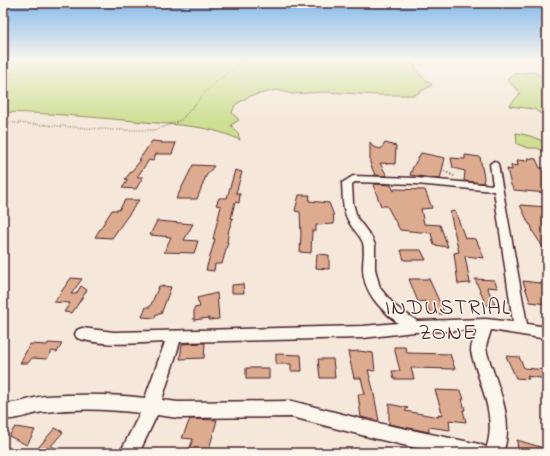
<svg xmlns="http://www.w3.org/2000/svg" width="550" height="456" font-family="'Indie Flower',sans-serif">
<rect width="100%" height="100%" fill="#f5e8da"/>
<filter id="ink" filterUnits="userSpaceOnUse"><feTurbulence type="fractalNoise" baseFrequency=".025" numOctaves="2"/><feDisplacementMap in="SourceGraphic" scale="8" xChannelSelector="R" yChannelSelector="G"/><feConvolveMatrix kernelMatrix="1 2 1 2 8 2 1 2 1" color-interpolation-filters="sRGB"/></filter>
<g filter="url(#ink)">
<!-- green -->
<path fill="#cddf93" stroke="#8c7f5f" d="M3 59H403L415 65 418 73 432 85 415 95H379L325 92 292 94 277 90 250 96 235 105 232 113 239 120 231 125 238 134 240 140C208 124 169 125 135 121 91 117 47 113 3 112Z
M533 72 547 78V118L534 109 509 106 521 93 507 80 513 74Z
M516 133C528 135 538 137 547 145V154L538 148H528L517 144Z"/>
<!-- building -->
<path fill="#ddac90" stroke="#4a1f2b" d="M152 141 162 142 161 143H176L172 154H156L153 161 149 160 137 177H143L136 189 122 188 128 180 125 179 141 160H139Z
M370 142 373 147 381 149 385 143 396 146 395 164 380 163 387 176 375 175 370 163Z
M421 153 445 158 440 179 410 175 413 167Z
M465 155 480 157 484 178 483 183 464 181 465 171 453 168 451 158 465 159Z
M528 158 536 159 540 168H545L547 172V193L514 190 511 185 507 169 512 170 511 165 518 166 517 160 529 161Z
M193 165 214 166 206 176 197 199H176Z
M235 170 242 172 236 193 240 194 239 203 235 202 231 218H233L229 229 227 242H228L222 264H215L214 271 206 270 215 239H213L221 206 216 205 219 198H227Z
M375 184 391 185 394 191 395 189 425 190 432 208 421 209 424 224 440 225 448 247 434 245 431 233 400 230 387 206H381L373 185Z
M299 195H310L309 201 329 203 333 213 334 224 316 225V231H312L311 253 300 252 301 234 300 212 295 211Z
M125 200H139L112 238 95 237 112 210H119Z
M520 205 547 207V253L533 232 531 225 529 224Z
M455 211 465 238 476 239 484 258 465 256 470 283 458 284 454 253 459 252 450 212Z
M157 221 193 224 184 240 198 241 194 253 164 252 171 237 150 235Z
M401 250H421L426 260H404Z
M317 254 329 255V269L316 268Z
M71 278 82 279 71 294H76L81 286 87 290 72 313 64 312 70 303 54 302Z
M409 279H429L445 314H431L425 301 418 302Z
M475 279 494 280 498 288 487 287 495 305H486Z
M523 281 547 284V304L530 302Z
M243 284 244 293H232V285Z
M159 286 171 287 161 314H156L155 318 142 317 146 307H150Z
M217 293 219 319 209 320V318L194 320V308L200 307 197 298Z
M48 343 62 344 57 352 52 351 47 359 32 358 28 363H20L30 344 47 345Z
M205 343 204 358 180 359 182 344Z
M394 347H405L407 353 450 354 455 369 411 368 414 379H394L392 371H400Z
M359 351 373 353 375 371 368 370 373 389 379 421 361 417 358 394H365L361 378H354L348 352Z
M276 354 301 355 302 371H291V364H276Z
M506 356 519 357 524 368 547 370V379L527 376 529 379 516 378Z
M318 359H333L335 378H320Z
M246 368H269V379H246Z
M435 390 461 391 464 399H462L465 410H463L466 422 449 420 450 430 429 427V432L389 424V404L408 408 405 411 439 417 438 415 443 416Z
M190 419 217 420 208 453H188L193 439 182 438Z
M15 427 35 430 27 445 9 436Z
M55 428 63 432 51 446 66 453H44L37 449Z
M517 440 547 449V453H518Z"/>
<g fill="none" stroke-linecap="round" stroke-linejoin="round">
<!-- minor casing -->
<g stroke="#4a1f2b" stroke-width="3">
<path id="minor" d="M494 161 498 164 527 324 547 327V339L491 330 486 346 487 353C497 385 515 419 503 453H438L373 438 292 417 178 418 157 415 139 453H120L140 413C109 409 76 408 45 412 31 413 17 421 3 419V403C18 405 31 397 46 396 79 394 112 394 145 398L165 342C136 343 105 347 77 338L75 334 77 330 82 328 114 332 363 326 398 323C380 309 363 292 363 268 363 259 365 251 363 243 360 235 353 230 349 222 342 211 343 196 342 183L353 176 416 178 493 185 490 164ZM355 182 416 184 494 191 513 322 486 319 417 321 395 306 380 288 375 269V245L372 238 357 218 353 203 352 184ZM477 330C475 337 471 344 471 351 472 359 476 367 478 375 486 398 495 425 486 449V447L479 444 373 422 292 401 178 402 162 400 180 342 363 338 414 332Z"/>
</g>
<!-- path-far2 -->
<path stroke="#4a1f2b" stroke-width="1" stroke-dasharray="0.5 1.5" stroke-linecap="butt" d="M3 77 13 73
M195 105C208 85 228 73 248 59"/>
<!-- path-far1 -->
<path stroke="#4a1f2b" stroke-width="1.5" stroke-dasharray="0.5 2" stroke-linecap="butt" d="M3 122 115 130H156L181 120 195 104"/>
<!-- path -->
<path stroke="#4a1f2b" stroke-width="2" stroke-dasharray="1 2.5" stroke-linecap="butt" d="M444 171 454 176"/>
<!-- minor -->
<use href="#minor" fill="#fbf7ec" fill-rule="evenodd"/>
</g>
</g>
<!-- sky -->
<linearGradient id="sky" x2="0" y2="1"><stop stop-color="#84b9e9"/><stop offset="0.48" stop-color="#faf5ee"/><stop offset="1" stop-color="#faf5ee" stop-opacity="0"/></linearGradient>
<rect width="550" height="123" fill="url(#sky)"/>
<g text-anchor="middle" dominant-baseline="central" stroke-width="3" stroke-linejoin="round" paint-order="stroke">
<!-- near-quarter labels -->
<g font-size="22" letter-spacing="1" fill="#4a1f2b" stroke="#fbf7ec">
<text x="448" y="309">INDUSTRIAL<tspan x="448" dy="25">ZONE</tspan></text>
</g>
</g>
<!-- margin -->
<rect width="550" height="456" fill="none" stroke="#fbf7ec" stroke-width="16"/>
<rect x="8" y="8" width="534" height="440" fill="none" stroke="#4a1f2b" stroke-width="1.5" filter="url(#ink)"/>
</svg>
